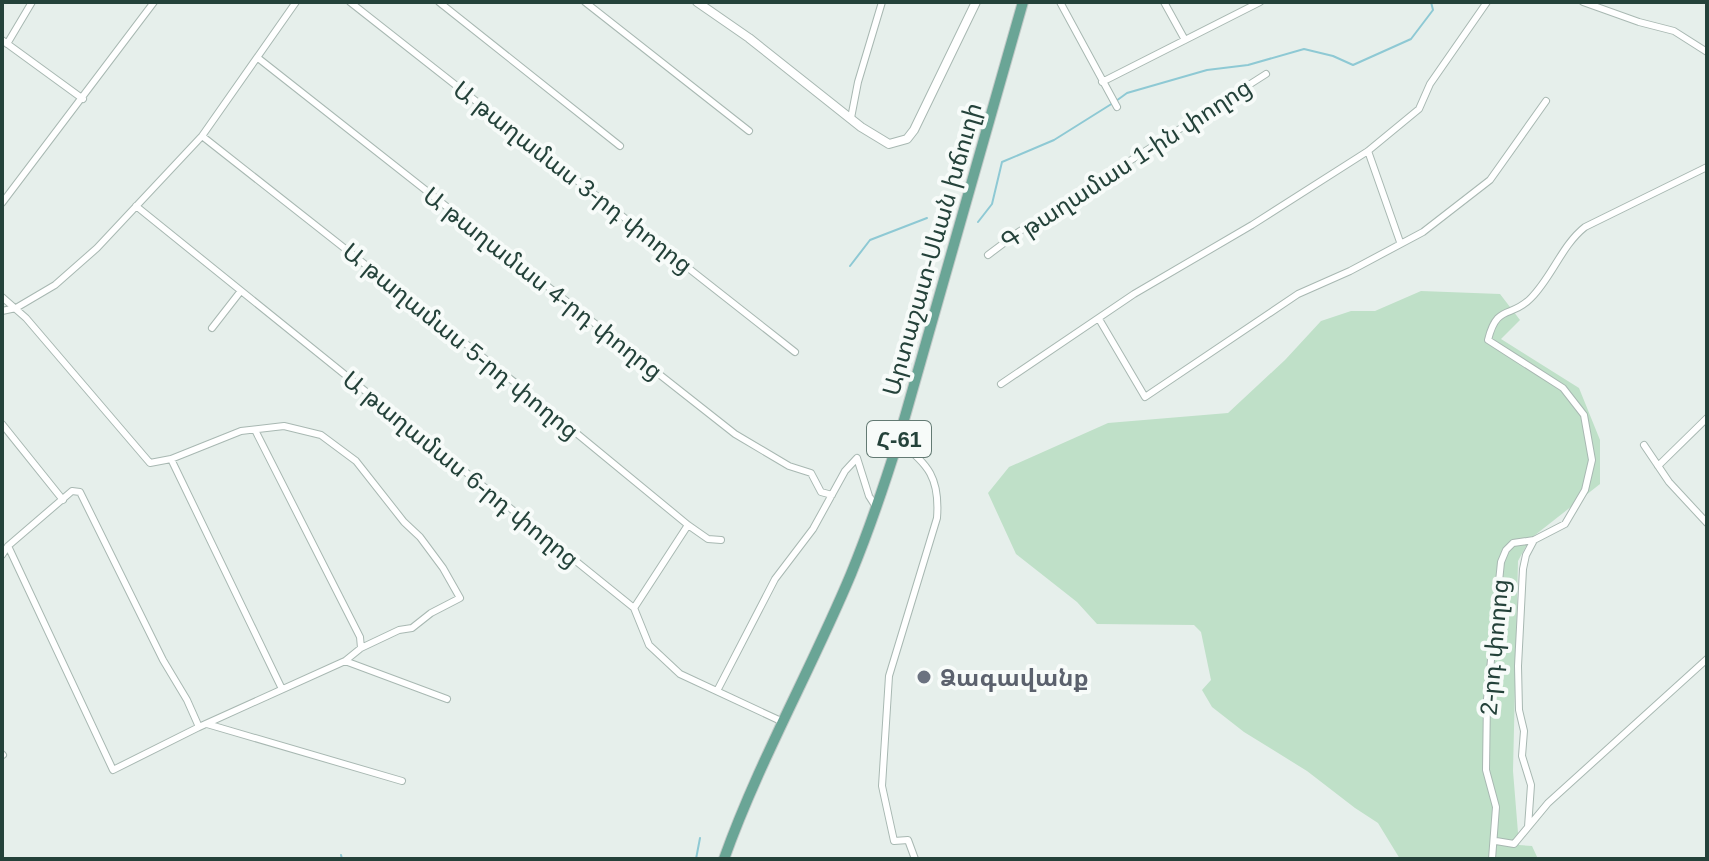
<svg xmlns="http://www.w3.org/2000/svg" width="1709" height="861" font-family="Arial,'Noto Sans Armenian',sans-serif">
<rect width="100%" height="100%" fill="#e6efeb"/>
<!-- green -->
<path fill="#bfe0c8" d="M1421 291 1500 294 1520 320 1501 339 1579 388 1600 440V484L1530 539 1518 561 1513 771 1519 845 1532 846 1538 859H1400L1378 823 1355 808 1307 771 1244 732 1212 707 1202 690 1211 680 1201 632 1194 625 1097 624 1077 602 1016 554 988 493 1009 467 1108 423 1228 413 1285 360 1321 321 1351 311H1375Z"/>
<g fill="none" stroke-linecap="round" stroke-linejoin="round">
<!-- stream -->
<path stroke="#8ec9d4" stroke-width="2" d="M1116 101 1127 93 1207 70 1248 65 1304 49 1333 56 1353 65 1411 39 1433 10 1431 2
M935 218 942 221
M978 222 992 204 1002 162 1054 140 1113 103
M850 266 870 240 927 218
M341 855 342 859
M696 859 700 838"/>
<!-- minor casing -->
<g stroke="#a8b8b2" stroke-width="8">
<path id="minor" d="M350 2 795 352
M439 2 620 146
M585 2 749 131
M1060 2 1117 107
M1164 2 1185 40
M1583 2 1639 22 1674 31 1707 52
M2 40 83 99
M7 44 32 2
M258 58 735 434 789 466 811 473 821 492 832 495
M1102 82 1260 2
M851 118 858 82 882 2
M202 136 513 381 688 525 708 539 721 540
M1368 151 1400 242
M2 203 154 2
M136 206 634 608 649 645 680 674 783 722
M988 255 1020 231 1266 74
M2 297 26 318 150 463 171 459 241 431 284 426 321 435 356 461 404 522 420 537 443 568 460 598 431 613 412 628 399 630 361 648 345 661 199 727 113 770 8 546
M2 311 16 308 55 285 97 248 202 136 296 2
M1099 319 1145 397 1298 294 1350 271 1423 232 1490 180 1546 101
M212 328 240 292
M1001 384 1134 294 1252 225 1368 151 1419 109 1430 84 1487 2
M2 424 63 500
M255 430 360 637 361 648
M898 441C929 464 940 479 937 518L889 676 882 786 894 841 908 840 915 859
M1644 445 1669 482 1707 523
M171 459 282 689
M1658 466 1707 418
M2 555 8 546 72 491 80 492 163 660 187 700 199 727
M634 608 688 525
M345 661 447 699
M717 691 775 579 813 529 845 471 857 458 869 496 876 507
M207 724 402 781
M2 754 3 755
M1528 827 1531 785 1522 756 1524 731 1519 710 1518 666 1523 569 1526 555 1534 540
M1496 841 1514 844 1548 803 1707 659
M1492 859 1496 807 1486 770 1487 699 1501 562 1506 550 1513 543 1534 540 1565 524 1585 490 1592 460 1584 415 1563 388 1488 340C1497 303 1511 319 1531 298 1552 277 1562 245 1585 227L1707 167"/>
</g>
<!-- tertiary casing -->
<g stroke="#a8b8b2" stroke-width="10">
<path id="tertiary" d="M697 2 749 38 861 127 889 144 907 139 914 130 976 2"/>
</g>
<!-- primary casing -->
<g stroke="#c2cac8" stroke-width="12">
<path id="primary" d="M724 859C759 761 811 670 851 574 869 530 884 486 898 441L1023 2"/>
</g>
<!-- minor -->
<use href="#minor" stroke="#fff" stroke-width="6"/>
<!-- tertiary -->
<use href="#tertiary" stroke="#fff" stroke-width="8"/>
<!-- primary -->
<use href="#primary" stroke="#6aa596" stroke-width="10"/>
</g>
<!-- markers -->
<circle fill="#6b7280" stroke="#f7fbf9" stroke-width="3" cx="924" cy="677" r="8"/>
<g text-anchor="middle" dominant-baseline="central" stroke-width="8" stroke-linejoin="round" paint-order="stroke">
<!-- shield labels -->
<rect fill="#f7fbf9" stroke="#637a73" stroke-width="2" x="867" y="421" width="64" height="36" rx="6"/>
<g font-size="22" font-weight="bold" fill="#24423a">
<text x="899" y="439">Հ-61</text>
</g>
<!-- street labels -->
<g font-size="24" fill="#24423a" stroke="#f7fbf9">
<text transform="translate(1126 164) rotate(-33)">Գ թաղամաս 1-ին փողոց</text>
<text transform="translate(573 177) rotate(38)">Ա թաղամաս 3-րդ փողոց</text>
<text transform="translate(932 249) rotate(-74)">Արտաշատ-Սևան խճուղի</text>
<text transform="translate(543 283) rotate(38)">Ա թաղամաս 4-րդ փողոց</text>
<text transform="translate(461 341) rotate(39)">Ա թաղամաս 5-րդ փողոց</text>
<text transform="translate(461 469) rotate(39)">Ա թաղամաս 6-րդ փողոց</text>
<text transform="translate(1494 647) rotate(-85)">2-րդ փողոց</text>
</g>
<!-- worship labels -->
<g font-size="24" font-weight="bold" fill="#5b616d" stroke="#f7fbf9" text-anchor="start">
<text x="940" y="677">Ձագավանք</text>
</g>
</g>
<!-- border -->
<rect width="1709" height="861" fill="none" stroke="#24423a" stroke-width="8"/>
</svg>
